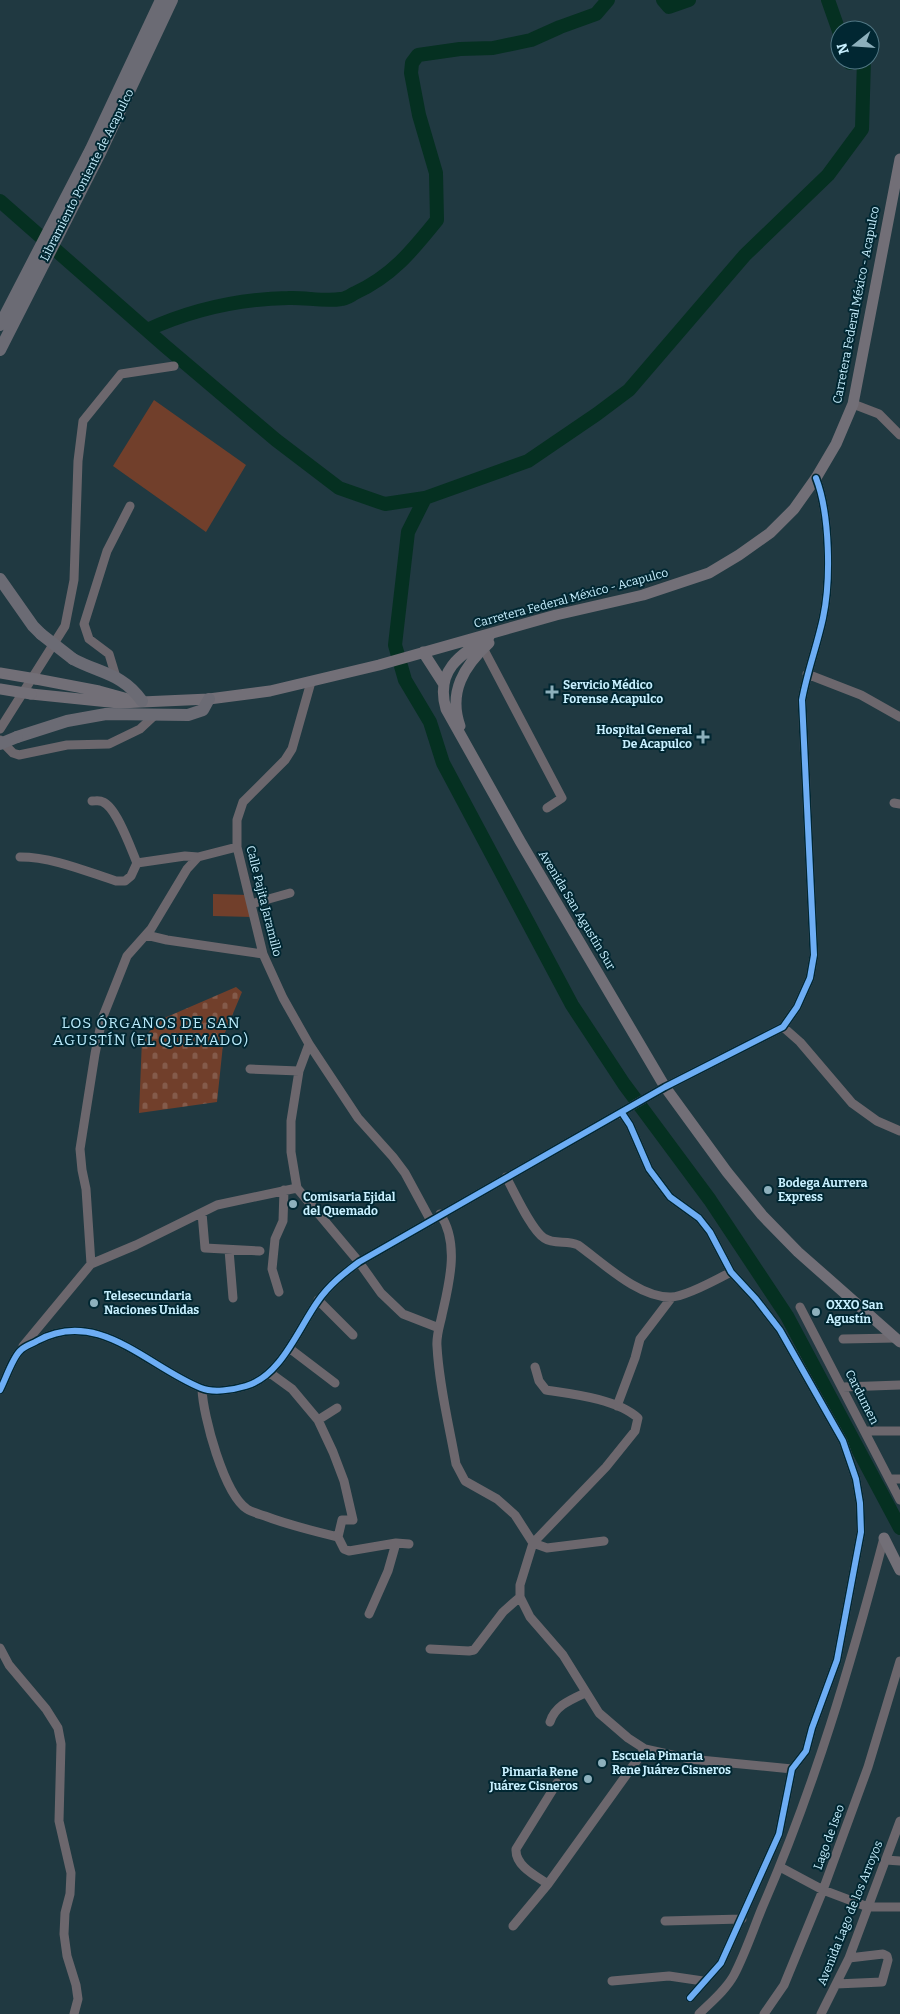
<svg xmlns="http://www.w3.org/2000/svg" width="900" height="2014" font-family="Bitter,serif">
<defs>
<pattern id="cemetery-stones" width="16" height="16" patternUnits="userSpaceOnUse" patternTransform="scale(1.25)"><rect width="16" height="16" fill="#713f2b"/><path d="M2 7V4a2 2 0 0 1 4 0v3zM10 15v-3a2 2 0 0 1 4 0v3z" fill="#845b4b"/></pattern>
</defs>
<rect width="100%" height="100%" fill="#203941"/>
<!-- cemetery -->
<path fill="url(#cemetery-stones)" d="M236 987 242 992 224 1035 217 1102 139 1113 142 1039 162 1019Z"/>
<!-- green -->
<path fill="#713f2b" d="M154 400 246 465 206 532 113 466Z
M213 894 249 895 252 917 213 916Z"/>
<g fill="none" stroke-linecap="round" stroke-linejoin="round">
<!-- river -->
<path stroke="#053021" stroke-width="14" d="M663 0 669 7 689 0
M828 0 840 34
M849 60 850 63 852 60
M0 201 165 346 276 440 339 488 385 504 425 498 528 461 597 414 629 390 745 255 828 175 862 129 864 60
M147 330C193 309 238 299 288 298 304 297 325 302 341 299 346 299 351 295 355 293 392 276 412 251 437 220L436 173 419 115 411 73 412 63 418 55 460 49 493 48 531 40 560 27 596 14 608 0
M425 498 408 532 395 645 405 680 430 722 443 763 572 1005 624 1084 710 1200 787 1316 900 1528"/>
<!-- minor -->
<path stroke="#6c676d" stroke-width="9" d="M853 404 879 414 900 435
M483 648 562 798 547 808
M807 674 861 695 900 717
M116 677 109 654 89 639 84 624 107 551 130 506
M311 682 292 749 285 760 243 802 237 820V847L263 954 283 998 309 1044 358 1118 393 1157 405 1173 431 1221
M0 729 65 626 74 580 78 461 83 421 121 374 174 366
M0 740 13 753 19 755 67 745 109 744 140 729 155 715
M894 803 900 804
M20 857C53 857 85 871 116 881H125L131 876 137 863C131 849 117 808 103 802 100 800 96 801 92 801
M137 863 185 856 198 857 237 847
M251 904 290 893
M146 935 167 940 263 954
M783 1027 800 1042 852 1103 877 1121 900 1131
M309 1044 299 1071 291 1121V1152L297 1188 359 1262 381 1293 403 1314 439 1328
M250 1069 299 1071
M622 1113 630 1125 649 1169 670 1197 699 1218 710 1232 731 1272 756 1299 780 1330 843 1441 856 1479 860 1503 861 1532 837 1660 812 1728 806 1751 792 1769 779 1834 721 1963 690 1998
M506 1177C514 1191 531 1230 544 1238 554 1245 567 1240 578 1245 603 1263 639 1298 671 1297 685 1297 718 1279 731 1272
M202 1213 205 1248 260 1251
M440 1214C460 1243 449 1284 442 1315 440 1325 436 1336 437 1346 439 1385 449 1425 456 1464L465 1481 497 1499 515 1515 533 1543 547 1548 604 1541
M229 1250 233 1298
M91 1264 136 1245 217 1205 297 1188
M279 1292 272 1269 275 1239 283 1221 284 1190
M318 1300 353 1335
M800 1307 900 1500
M843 1339 896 1338
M23 1346 91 1264 86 1189 82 1170 80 1149 95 1054 102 1019 127 956 151 929 187 869 198 857
M289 1348 335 1383
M535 1367 539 1381 546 1390C573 1394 617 1399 638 1418L635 1431 606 1467 533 1543 520 1585V1597L530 1617 563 1655 599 1713 628 1738 645 1749 690 1759 792 1769
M270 1373 292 1389 318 1420 333 1452 344 1481 353 1520H342L338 1537 344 1549 349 1551 396 1543 409 1544
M843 1387 900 1385
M202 1389C203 1416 224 1494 247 1509 251 1512 259 1514 265 1516 288 1525 313 1531 338 1537
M0 1390C5 1381 13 1356 21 1350 25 1346 32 1344 37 1341 98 1307 148 1367 201 1388 213 1393 233 1390 246 1386 281 1376 298 1329 318 1301 329 1285 343 1274 359 1262L665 1087 783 1027 797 1007 810 978 814 955 802 700C807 672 817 646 823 618 831 581 830 514 816 478
M617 1406 635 1358 640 1339 672 1297
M318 1420 337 1408
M865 1431H900
M889 1479H900
M369 1614 388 1571 396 1543
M0 1648 9 1665 46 1709 58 1728 61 1744 59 1821 71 1873 70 1894 65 1913 64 1934 67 1956 76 1985 78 1999 74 2014
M430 1649 469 1651 474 1650 503 1612 520 1597
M550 1722C555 1706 570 1700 585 1693
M886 1860 900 1861
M780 1867 823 1890 868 1907H900
M548 1884C536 1876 515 1866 516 1849L557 1783
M665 1921 742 1919
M513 1926 548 1884 645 1749
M612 1981 669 1976 703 1981
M836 1984 882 1982 888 1960 887 1956 883 1954 849 1958
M699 2014C711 2002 726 1990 734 1975 745 1954 753 1930 762 1908 814 1789 851 1664 884 1538
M764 2014 784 1985 823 1890 868 1767 900 1661
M821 2014 849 1958 900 1821"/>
<!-- major -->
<path stroke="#726f77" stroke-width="11" d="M489 637C459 655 435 671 446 709L520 841 665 1087 727 1172 762 1215 798 1252 900 1342
M423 652 443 683
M36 679 99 691 128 699
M31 694 119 703 209 699 270 691 379 665 556 615 643 595 709 573 739 555 770 533 794 509 816 478 836 444 853 404 900 159
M460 726C448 692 464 666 489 643
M884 1538 900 1570"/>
<!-- highway -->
<path stroke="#6b6b74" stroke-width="12" d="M0 325 91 149 161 0
M0 350 101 151 172 0
M0 579 33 626 41 634
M73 659C101 674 122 673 142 701
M17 737 67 721 106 714 188 715 203 710 209 699"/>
<!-- major-bridge -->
<path stroke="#726f77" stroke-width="11" d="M0 673 36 679
M0 689 31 694"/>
<!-- highway-bridge -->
<path stroke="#6b6b74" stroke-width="12" d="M41 634 73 659
M0 744 17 737"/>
<!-- cycleway casing -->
<g stroke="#012732" stroke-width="9">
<path id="cycleway" d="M622 1113 630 1125 649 1169 670 1197 699 1218 710 1232 731 1272 756 1299 780 1330 843 1441 856 1479 860 1503 861 1532 837 1660 812 1728 806 1751 792 1769 779 1834 721 1963 690 1998
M0 1390C5 1381 13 1356 21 1350 25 1346 32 1344 37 1341 98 1307 148 1367 201 1388 213 1393 233 1390 246 1386 281 1376 298 1329 318 1301 329 1285 343 1274 359 1262L665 1087 783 1027 797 1007 810 978 814 955 802 700C807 672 817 646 823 618 831 581 830 514 816 478"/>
</g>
<!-- cycleway -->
<use href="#cycleway" stroke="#6dadf4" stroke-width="6"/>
</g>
<!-- markers -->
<g fill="#8db0bc" stroke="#012732" stroke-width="2">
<path d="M549.5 684.5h5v5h5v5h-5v5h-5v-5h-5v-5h5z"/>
<path d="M700.5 729.5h5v5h5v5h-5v5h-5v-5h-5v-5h5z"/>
<circle cx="768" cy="1190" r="5"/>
<circle cx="293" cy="1204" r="5"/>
<circle cx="94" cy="1303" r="5"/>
<circle cx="816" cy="1312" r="5"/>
<circle cx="602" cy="1763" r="5"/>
<circle cx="588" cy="1779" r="5"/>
</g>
<g text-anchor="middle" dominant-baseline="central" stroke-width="4" stroke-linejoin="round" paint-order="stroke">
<!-- street labels -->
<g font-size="12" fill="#c8f0ff" stroke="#012732">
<text transform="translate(87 175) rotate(-63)">Libramiento Poniente de Acapulco</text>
<text transform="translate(856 305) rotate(-79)">Carretera Federal México - Acapulco</text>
<text transform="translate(571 598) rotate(-15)">Carretera Federal México - Acapulco</text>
<text transform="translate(264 901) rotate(76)">Calle Pajita Jaramillo</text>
<text transform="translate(577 910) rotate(59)">Avenida San Agustín Sur</text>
<text transform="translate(862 1397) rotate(63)">Cardumen</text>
<text transform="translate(829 1837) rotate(-70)">Lago de Iseo</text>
<text transform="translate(850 1913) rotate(-68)">Avenida Lago de los Arroyos</text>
</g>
<!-- poi labels -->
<g font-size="12" font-weight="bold" fill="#c8f0ff" stroke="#012732" text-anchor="start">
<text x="563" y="685">Servicio Médico<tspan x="563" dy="14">Forense Acapulco</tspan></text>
<text x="692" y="730" text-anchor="end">Hospital General<tspan x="692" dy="14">De Acapulco</tspan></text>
<text x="778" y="1183">Bodega Aurrera<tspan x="778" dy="14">Express</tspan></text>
<text x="303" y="1197">Comisaria Ejidal<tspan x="303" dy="14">del Quemado</tspan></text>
<text x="104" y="1296">Telesecundaria<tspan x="104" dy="14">Naciones Unidas</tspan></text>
<text x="826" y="1305">OXXO San<tspan x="826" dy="14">Agustín</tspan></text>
<text x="612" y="1756">Escuela Pimaria<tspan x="612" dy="14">Rene Juárez Cisneros</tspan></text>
<text x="578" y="1772" text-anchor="end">Pimaria Rene<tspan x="578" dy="14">Juárez Cisneros</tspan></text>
</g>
<!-- quarter labels -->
<g font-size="15" letter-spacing="1" fill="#baebfc" stroke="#012732">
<text x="151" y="1023">LOS ÓRGANOS DE SAN<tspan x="151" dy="17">AGUSTÍN (EL QUEMADO)</tspan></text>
</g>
</g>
<!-- north arrow -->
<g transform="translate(855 45) rotate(253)"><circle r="24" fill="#012732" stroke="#517784"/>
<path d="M0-4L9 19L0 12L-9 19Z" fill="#8db0bc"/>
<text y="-8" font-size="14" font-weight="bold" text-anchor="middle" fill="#c8f0ff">N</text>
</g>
</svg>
